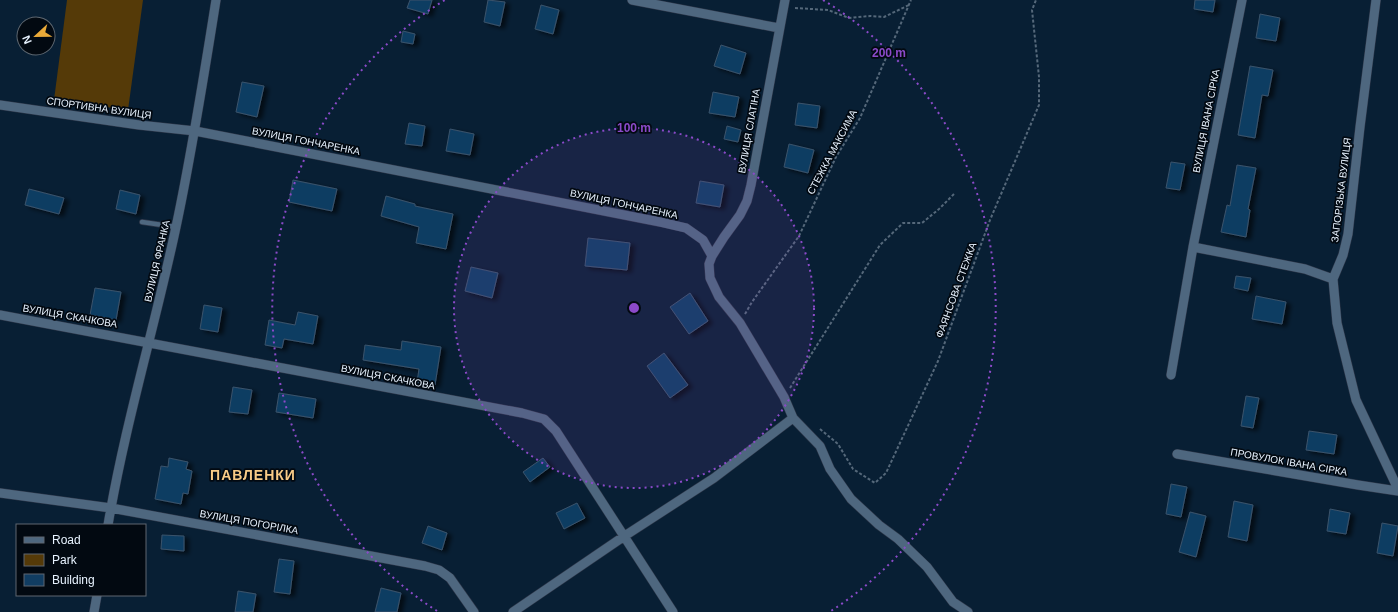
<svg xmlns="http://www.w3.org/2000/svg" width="1398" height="612" font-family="Helvetica,sans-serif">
<defs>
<filter id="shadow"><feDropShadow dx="4.5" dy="2.5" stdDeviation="2" flood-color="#0009"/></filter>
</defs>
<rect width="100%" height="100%" fill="#081f34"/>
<!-- green -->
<path fill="#553a08" d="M67 0H143L128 110 54 100Z"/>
<!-- building -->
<path fill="#113d62" stroke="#3a536b" filter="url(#shadow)" d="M410 0H432L428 14 407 8Z
M488 0 505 2 500 26 484 22Z
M1195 0H1215L1213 12 1194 9Z
M541 5 559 10 553 34 535 29Z
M1260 14 1280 18 1276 41 1256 38Z
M403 31 415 34 413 44 401 42Z
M721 45 746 53 740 74 714 66Z
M1250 66 1273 70 1268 96 1262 95 1255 138 1238 135Z
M242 82 264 86 257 117 236 112Z
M713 92 739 97 735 117 709 113Z
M798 103 820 106 817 128 795 125Z
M409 123 425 126 422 146 405 144Z
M727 126 741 130 738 142 724 139Z
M450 129 474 134 470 155 446 151Z
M789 144 814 150 808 173 784 167Z
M1171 162 1185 164 1180 190 1166 188Z
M1237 165 1256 168 1248 209 1250 210 1246 237 1221 232 1227 205 1230 206Z
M293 180 337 189 332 211 289 202Z
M700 181 724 185 720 207 696 203Z
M29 189 64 198 59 214 25 205Z
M120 190 140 195 136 214 116 209Z
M386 196 415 204V206L453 214 446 249 416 243 419 227 381 216Z
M588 238 630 243 627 270 585 266Z
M471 267 498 273 492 298 465 291Z
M1236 276 1251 278 1248 291 1234 288Z
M95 288 121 292 116 320 90 315Z
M690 293 708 321 689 334 670 307Z
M1256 296 1286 302 1282 324 1252 319Z
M204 305 222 308 218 332 200 329Z
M298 312 318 316 313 344 284 339 282 348 265 345 269 320 295 325Z
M402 341 441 347 435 385 417 382 419 369 363 360 365 345 401 350Z
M664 353 688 385 670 398 647 366Z
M233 387 252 390 248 414 229 412Z
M279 393 316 399 313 418 276 412Z
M1246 396 1259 398 1253 428 1241 426Z
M1309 431 1337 435 1334 454 1306 450Z
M169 458 188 462 186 469 192 471 188 494 183 493 181 504 155 499 161 466 168 467Z
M543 458 550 467 530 482 523 472Z
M1171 484 1187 487 1181 517 1166 514Z
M1234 501 1253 505 1247 541 1228 537Z
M577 503 585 518 564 529 556 513Z
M1330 509 1350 513 1346 534 1327 531Z
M1190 512 1206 516 1196 557 1179 552Z
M1382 523 1398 526 1393 556 1377 553Z
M428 526 447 533 442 550 422 543Z
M162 535 184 536V551L161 549Z
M279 559 294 561 290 594 274 592Z
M381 588 401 593 397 612H375Z
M238 591 256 594 253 612H235Z"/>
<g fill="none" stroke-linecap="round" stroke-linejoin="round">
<!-- service casing -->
<g stroke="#2e3749" stroke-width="6">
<path id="service" d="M142 222 176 227"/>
</g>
<!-- minor casing -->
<g stroke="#2e3749" stroke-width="10">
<path id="minor" d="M632 0 779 28
M785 0 751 185 747 201 740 215 724 237 712 256 709 264 710 278 719 297 740 323 784 397 793 418 820 446 830 469 851 499 879 525 898 539 927 567 953 602 968 612
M1242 0 1193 247 1305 269 1333 279
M1376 0 1360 127 1348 234 1343 255 1333 279 1337 323 1356 400 1398 489
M0 105 139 125 195 131 660 222 686 228 703 240 712 256
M0 315 522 413 544 419 556 431 673 612
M1171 375 1193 247
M1177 454 1358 485 1398 491
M0 493 111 508 425 566 439 570 450 578 474 612
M108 525C125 424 155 326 176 227 192 152 204 76 216 0
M94 612 97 595
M513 612 623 537 714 478 793 418"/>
</g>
<!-- path -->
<path stroke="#55687a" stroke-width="2" stroke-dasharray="3 2" stroke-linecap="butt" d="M795 8 828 10 849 18 870 16 884 17 909 5
M745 314 752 302 799 236 836 157 860 118 911 0
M790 388 880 245 903 223H922L939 209 954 194
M820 429 838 444 853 469 875 483 886 473 938 361 990 220 1039 105V77L1032 10 1036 0"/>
<!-- service -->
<use href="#service" stroke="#4e677f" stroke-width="4.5"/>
<!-- minor -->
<use href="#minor" stroke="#4e677f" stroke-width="9"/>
</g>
<!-- distance rings -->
<circle cx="634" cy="308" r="180" fill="#8b4ac9" fill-opacity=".12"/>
<g fill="none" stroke="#8b4ac9" stroke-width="2" stroke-dasharray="2 4">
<circle cx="634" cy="308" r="180"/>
<path d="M437 611A361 361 0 0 1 445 0M823 0A361 361 0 0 1 831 611"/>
</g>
<g text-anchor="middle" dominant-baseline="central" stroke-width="3.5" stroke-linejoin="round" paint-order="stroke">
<!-- street labels -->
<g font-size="10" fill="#e8f3ff" stroke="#020911">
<text transform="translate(99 108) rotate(8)">СПОРТИВНА ВУЛИЦЯ</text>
<text transform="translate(1206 121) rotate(-79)">ВУЛИЦЯ ІВАНА СІРКА</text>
<text transform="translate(749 131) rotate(-80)">ВУЛИЦЯ СЛАТІНА</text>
<text transform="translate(306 141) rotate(11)">ВУЛИЦЯ ГОНЧАРЕНКА</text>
<text transform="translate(832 152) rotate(-62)">СТЕЖКА МАКСИМА</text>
<text transform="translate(1341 190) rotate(-83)">ЗАПОРІЗЬКА ВУЛИЦЯ</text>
<text transform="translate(624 204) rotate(12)">ВУЛИЦЯ ГОНЧАРЕНКА</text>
<text transform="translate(157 261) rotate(-77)">ВУЛИЦЯ ФРАНКА</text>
<text transform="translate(956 290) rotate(-70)">ФАЯНСОВА СТЕЖКА</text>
<text transform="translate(70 316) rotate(10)">ВУЛИЦЯ СКАЧКОВА</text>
<text transform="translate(388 377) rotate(11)">ВУЛИЦЯ СКАЧКОВА</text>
<text transform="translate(1289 462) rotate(10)">ПРОВУЛОК ІВАНА СІРКА</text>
<text transform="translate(249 522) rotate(10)">ВУЛИЦЯ ПОГОРІЛКА</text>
</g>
<!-- district labels -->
<g font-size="14" font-weight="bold" letter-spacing="1" fill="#f8cb87" stroke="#020911">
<text x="253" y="475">ПАВЛЕНКИ</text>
</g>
</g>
<circle cx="634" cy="308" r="6" fill="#8b4ac9" stroke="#020911" stroke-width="2"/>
<g font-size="12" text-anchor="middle" font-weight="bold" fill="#8b4ac9" stroke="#020911" stroke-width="3.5" stroke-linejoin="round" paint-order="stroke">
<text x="889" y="57">200 m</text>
<text x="634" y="132">100 m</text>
</g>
<!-- legend -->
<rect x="16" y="524" width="130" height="72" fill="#020911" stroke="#5e6770"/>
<rect x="24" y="537" width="20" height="6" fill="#4e677f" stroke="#5e6770"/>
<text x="52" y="544" font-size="12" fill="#e8f3ff">Road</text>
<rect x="24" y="554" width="20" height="12" fill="#553a08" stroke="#5e6770"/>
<text x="52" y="564" font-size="12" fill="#e8f3ff">Park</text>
<rect x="24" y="574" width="20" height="12" fill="#113d62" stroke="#5e6770"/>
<text x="52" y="584" font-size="12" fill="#e8f3ff">Building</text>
<!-- north arrow -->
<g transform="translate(36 36) rotate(248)"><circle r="19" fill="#020911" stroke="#5e6770"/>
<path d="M0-3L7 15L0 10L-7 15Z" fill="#eaaa39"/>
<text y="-6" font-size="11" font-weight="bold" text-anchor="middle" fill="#e8f3ff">N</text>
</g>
</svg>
